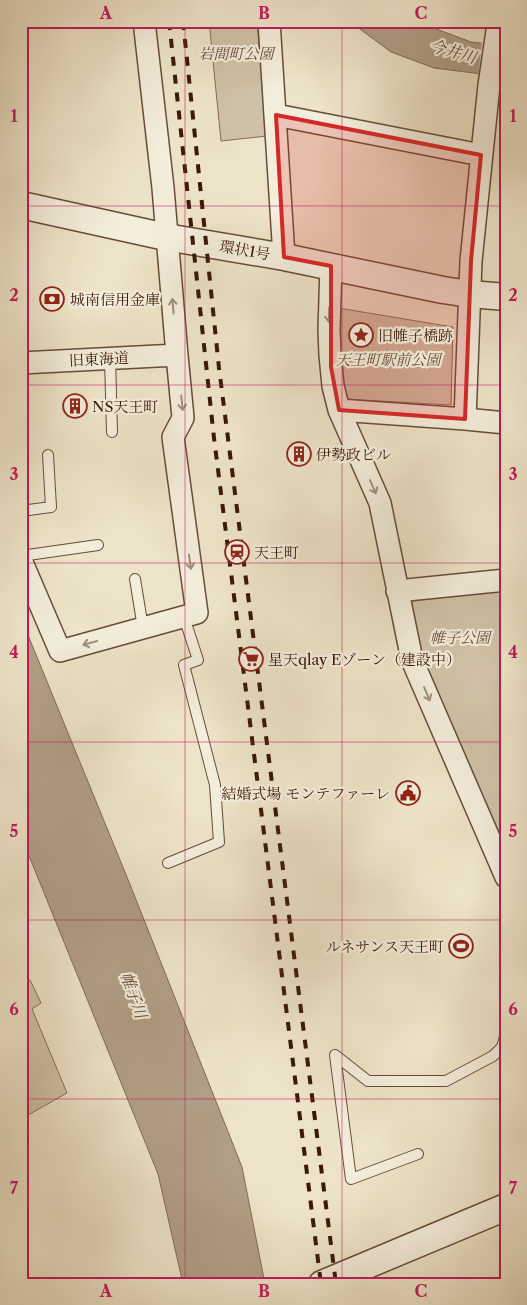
<svg xmlns="http://www.w3.org/2000/svg" width="527" height="1305" font-family="'Libre Caslon Text','Noto Serif JP',serif">
<rect width="100%" height="100%" fill="#ede3c8"/>
<filter id="stains"><feTurbulence type="fractalNoise" baseFrequency=".004" numOctaves="4"/><feColorMatrix values="0 0 0 0 .2 0 0 0 0 .09 0 0 0 0 .02 0 0 0 .5 -.17"/></filter>
<radialGradient id="worn" r=".72"><stop offset=".6" stop-color="#630" stop-opacity="0"/><stop offset="1" stop-color="#630" stop-opacity=".3"/></radialGradient>
<!-- green -->
<path fill="#cfc1a7" stroke="#846d57" d="M209 21H257L267 136 221 141Z
M338 308 453 327 451 405 343 399Z
M506 587V863L418 658 402 595Z
M30 980 41 1003 32 1009 67 1093 21 1119V984Z"/>
<!-- water -->
<path fill="#b09e86" stroke="#816953" d="M349 21H415L471 42 506 46V77L434 68 391 52Z
M21 618 129 882 242 1167 265 1284H183L158 1174 21 836Z"/>
<!-- pier -->
<path fill="#ede3c8" d="M482 41 506 44V79L478 77Z"/>
<g fill="none" stroke-linecap="round" stroke-linejoin="round">
<!-- service casing -->
<g stroke="#674c37" stroke-width="12">
<path id="service" d="M110 358 112 432
M21 511 51 507 48 455
M21 556 98 545
M135 579 143 628
M168 863 219 842 215 785 184 665 198 660 184 617
M418 1154 351 1179 335 1055 368 1081H446L493 1056 502 1047 506 1034"/>
</g>
<!-- minor casing -->
<g stroke="#674c37" stroke-width="24">
<path id="minor" d="M269 21 284 257
M276 115 481 155
M331 266 329 330 330 355 333 386 339 410 380 503 412 660 506 877
M21 363 177 355
M339 410 465 419 506 423
M465 419 471 261 489 85 497 31 502 21
M21 560 60 651 197 613 173 437 183 418 177 355 163 188 144 21
M397 591 506 580"/>
</g>
<!-- tertiary casing -->
<g stroke="#674c37" stroke-width="29">
<path id="tertiary" d="M21 205 166 237 284 257 443 290 470 294 506 297
M322 1284 506 1207"/>
</g>
<!-- service -->
<use href="#service" stroke="#f3eddb" stroke-width="10"/>
<!-- minor -->
<use href="#minor" stroke="#f3eddb" stroke-width="21"/>
<!-- tertiary -->
<use href="#tertiary" stroke="#f3eddb" stroke-width="26"/>
<!-- rail -->
<path stroke="#3a1907" stroke-width="4" stroke-dasharray="9 9" stroke-linecap="butt" d="M169 21 214 438 321 1284
M183 21 219 368 336 1284"/>
</g>
<!-- one-way arrows -->
<defs><path id="oneway-shaft" d="M-6 0H5M1.5-3L5.5 0L1.5 3" fill="none" stroke-width="1.6" stroke-linecap="round" stroke-linejoin="round" transform="scale(1.25)"/></defs>
<g stroke="#a08e7c">
<use href="#oneway-shaft" transform="translate(173 306) rotate(-95)"/>
<use href="#oneway-shaft" transform="translate(329 315) rotate(91)"/>
<use href="#oneway-shaft" transform="translate(182 403) rotate(84)"/>
<use href="#oneway-shaft" transform="translate(373 487) rotate(66)"/>
<use href="#oneway-shaft" transform="translate(190 562) rotate(82)"/>
<use href="#oneway-shaft" transform="translate(90 643) rotate(165)"/>
<use href="#oneway-shaft" transform="translate(427 694) rotate(67)"/>
</g>
<!-- marked area -->
<path fill="#d62828" fill-opacity="0.2" stroke="#d62828" stroke-width="4" stroke-linejoin="round" d="M276 115 481 155 471 261 465 419 339 410 331 367V266L284 257Z"/>
<!-- grid -->
<path fill="none" stroke="#c2185b" stroke-width="1" stroke-opacity="0.55" d="M185 21V1284M342 21V1284M21 206H506M21 385H506M21 563H506M21 742H506M21 920H506M21 1099H506"/>
<!-- icons -->
<defs>
<g id="bank-ring" transform="scale(1.25)"><circle r="9.5" fill="#f3eddb" stroke="#8f2418" stroke-width="1.5"/><path d="M-6-4H6V4H-6ZM0-2.3a2.3 2.3 0 1 0 0 4.6a2.3 2.3 0 1 0 0-4.6Z" fill="#8f2418"/></g>
<g id="sight-ring" transform="scale(1.25)"><circle r="9.5" fill="#f3eddb" stroke="#8f2418" stroke-width="1.5"/><path d="M0-6L1.8-2.2L6-1.7L2.9 1.2L3.7 5.4L0 3.3L-3.7 5.4L-2.9 1.2L-6-1.7L-1.8-2.2Z" fill="#8f2418"/></g>
<g id="building-ring" transform="scale(1.25)"><circle r="9.5" fill="#f3eddb" stroke="#8f2418" stroke-width="1.5"/><path d="M-4-6H4V6H1V3H-1V6H-4ZM-2.5-4.3h1.7v1.8h-1.7ZM.8-4.3h1.7v1.8H.8ZM-2.5-1h1.7V.8h-1.7ZM.8-1h1.7V.8H.8Z" fill="#8f2418"/></g>
<g id="station-ring" transform="scale(1.25)"><circle r="9.5" fill="#f3eddb" stroke="#8f2418" stroke-width="1.5"/><path d="M-3-6H3Q5-6 5-4V2Q5 4 3 4L4.5 6H3L1.5 4h-3L-3 6H-4.5L-3 4Q-5 4-5 2V-4Q-5-6-3-6ZM-3.5-4v3h7v-3ZM-3.5 1v1.5H-2V1ZM2 1v1.5H3.5V1Z" fill="#8f2418"/></g>
<g id="supermarket-ring" transform="scale(1.25)"><circle r="9.5" fill="#f3eddb" stroke="#8f2418" stroke-width="1.5"/><path d="M-6-5.5h2.5l.6 2H6L4.5 2H-2.5L-4.4-4H-6ZM-1.5 3.2a1.3 1.3 0 1 0 .1 0ZM3 3.2a1.3 1.3 0 1 0 .1 0Z" fill="#8f2418"/></g>
<g id="civic-ring" transform="scale(1.25)"><circle r="9.5" fill="#f3eddb" stroke="#8f2418" stroke-width="1.5"/><path d="M-.6-6.5H3V-4.5H.6V-3L4-1V1h2V6H-6V1h2V-1L-.6-3ZM-1.2 2.5V6h2.4V2.5Z" fill="#8f2418"/></g>
<g id="stadium-ring" transform="scale(1.25)"><circle r="9.5" fill="#f3eddb" stroke="#8f2418" stroke-width="1.5"/><path d="M0-5a6.5 5 0 1 0 0 10a6.5 5 0 1 0 0-10ZM-3.5-1.8h7v3.6h-7Z" fill="#8f2418"/></g>
</defs>
<g fill-rule="evenodd">
<use href="#bank-ring" x="52" y="299"/>
<use href="#sight-ring" x="361" y="335"/>
<use href="#building-ring" x="75" y="406"/>
<use href="#building-ring" x="299" y="454"/>
<use href="#station-ring" x="237" y="552"/>
<use href="#supermarket-ring" x="251" y="659"/>
<use href="#civic-ring" x="408" y="793"/>
<use href="#stadium-ring" x="461" y="946"/>
</g>
<g text-anchor="middle" dominant-baseline="central" stroke-width="4.5" stroke-linejoin="round" paint-order="stroke">
<!-- park labels -->
<g font-size="15" font-style="italic" fill="#674b37" stroke="#f3eddb">
<text x="236" y="53">岩間町公園</text>
<text x="388" y="359">天王町駅前公園</text>
<text x="460" y="637">帷子公園</text>
</g>
<!-- street labels -->
<g font-size="15" fill="#3a1907" stroke="#f3eddb">
<text transform="translate(245 250) rotate(10)">環状1号</text>
<text transform="translate(99 359) rotate(-3)">旧東海道</text>
</g>
<!-- poi labels -->
<g font-size="15" fill="#3a1907" stroke="#f3eddb" text-anchor="start">
<text x="70" y="299">城南信用金庫</text>
<text x="378" y="335">旧帷子橋跡</text>
<text x="92" y="406">NS天王町</text>
<text x="316" y="454">伊勢政ビル</text>
<text x="254" y="552">天王町</text>
<text x="268" y="659">星天qlay Eゾーン（建設中）</text>
<text x="390" y="793" text-anchor="end">結婚式場 モンテファーレ</text>
<text x="444" y="946" text-anchor="end">ルネサンス天王町</text>
</g>
<!-- water labels -->
<g font-size="16" font-style="italic" fill="#694e3a" stroke="#f3eddb">
<text transform="translate(453 51) rotate(16)">今井川</text>
<text transform="translate(134 995) rotate(70)">帷子川</text>
</g>
</g>
<!-- margin -->
<rect width="527" height="1305" fill="none" stroke="#ede3c8" stroke-width="55"/>
<rect x="28" y="28" width="472" height="1250" fill="none" stroke="#c2185b" stroke-width="2"/>
<g font-size="16" text-anchor="middle" font-weight="bold" fill="#c2185b">
<text x="106" y="19">A</text>
<text x="264" y="19">B</text>
<text x="421" y="19">C</text>
<text x="14" y="122">1</text>
<text x="513" y="122">1</text>
<text x="14" y="301">2</text>
<text x="513" y="301">2</text>
<text x="14" y="480">3</text>
<text x="513" y="480">3</text>
<text x="14" y="658">4</text>
<text x="513" y="658">4</text>
<text x="14" y="837">5</text>
<text x="513" y="837">5</text>
<text x="14" y="1015">6</text>
<text x="513" y="1015">6</text>
<text x="14" y="1194">7</text>
<text x="513" y="1194">7</text>
<text x="106" y="1297">A</text>
<text x="264" y="1297">B</text>
<text x="421" y="1297">C</text>
</g>
<rect width="100%" height="100%" filter="url(#stains)"/>
<rect width="100%" height="100%" fill="url(#worn)"/>
</svg>
